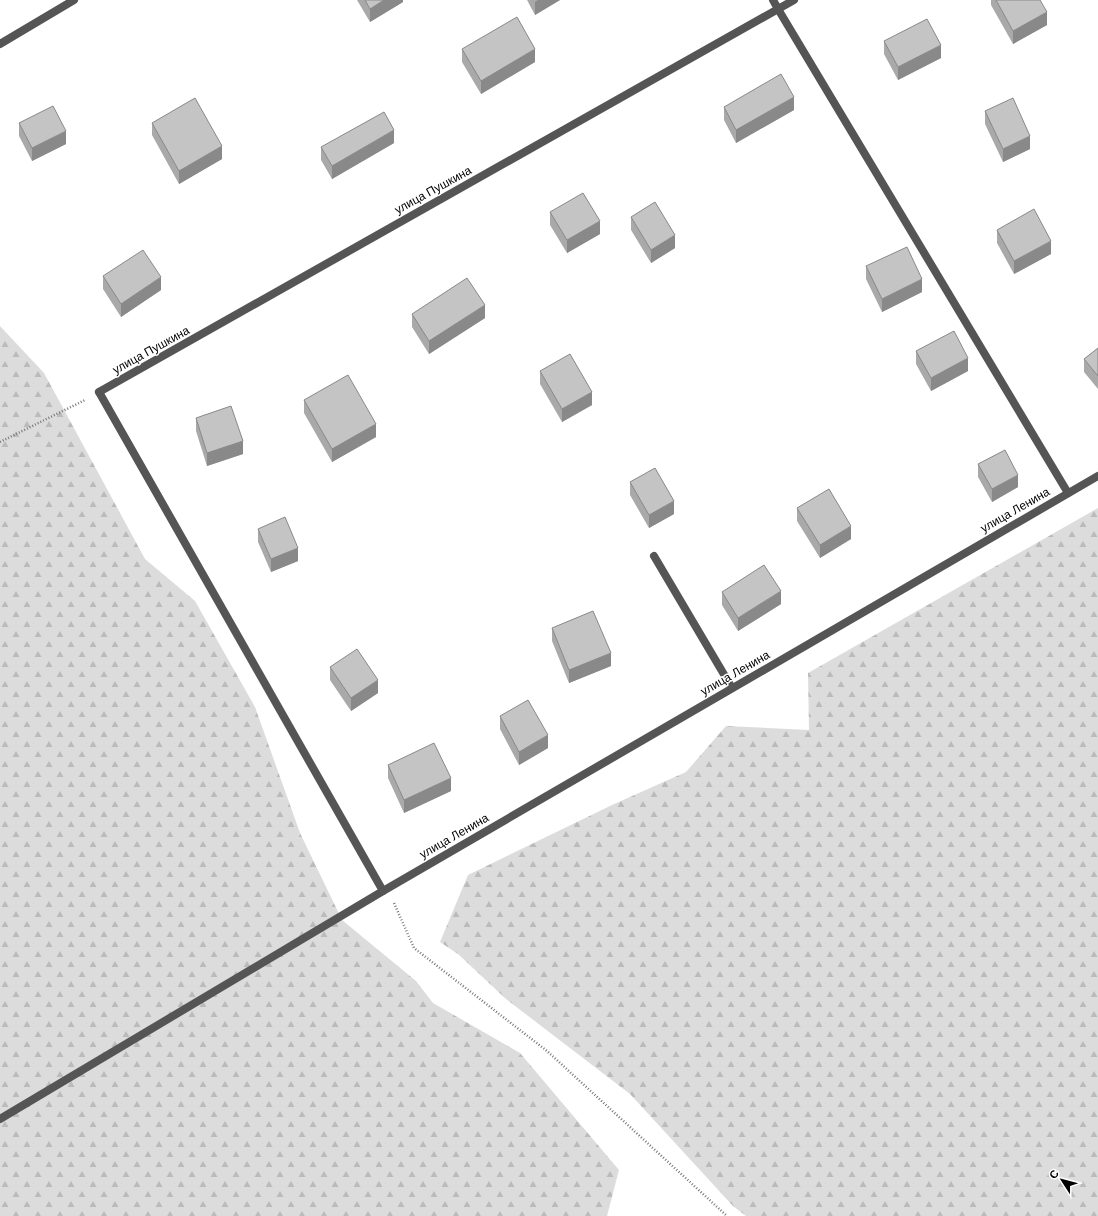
<svg xmlns="http://www.w3.org/2000/svg" width="1098" height="1216" font-family="'DM Sans',sans-serif">
<defs>
<pattern id="forest-firs" width="22" height="20" patternUnits="userSpaceOnUse"><rect width="22" height="20" fill="#dcdcdc"/><path d="M5 1l3.5 6h-7zM16 11l3.5 6h-7z" fill="#bbb"/></pattern>
</defs>
<rect width="100%" height="100%" fill="#fff"/>
<!-- forest -->
<path fill="url(#forest-firs)" d="M0 326 44 373 145 559 195 601 255 707 300 833 342 920 416 981 433 1003 520 1053 619 1170 607 1216H0Z
M1098 508V1216H746L733 1206 630 1094 506 999 458 954 440 942 468 875 612 805 686 772 726 726 809 730 808 673Z"/>
<g fill="none" stroke-linecap="round" stroke-linejoin="round">
<!-- path -->
<path stroke="#777" stroke-width="2.5" stroke-dasharray="1 2" stroke-linecap="butt" d="M0 442 85 400
M394 903 414 948 547 1051 727 1216"/>
<!-- service -->
<path stroke="#555" stroke-width="8" d="M778 9 1068 493
M654 556 732 688
M0 1119 383 891 99 392"/>
<!-- minor -->
<path stroke="#555" stroke-width="8" d="M773 0 778 9
M0 44 74 0
M99 392 794 0
M383 891 1098 476"/>
</g>
<!-- wall -->
<path fill="#a9a9a9" d="M357 0H403V2L370 22Z
M527 0H560L535 15Z
M991 0H1040L1047 25 1013 44 991 5Z
M884 41 941 58 898 80 884 54Z
M462 49 535 62 481 94 462 62Z
M724 107 794 110 736 143 724 120Z
M985 111 1030 149 1003 162 985 124Z
M19 123 66 144 32 161 19 136Z
M152 123 222 159 179 184 152 135Z
M394 143 332 179 321 160V147Z
M550 212 600 234 567 253 550 225Z
M631 217 675 248 651 263 631 230Z
M997 230 1051 254 1014 274 997 243Z
M866 266 922 292 882 312 866 279Z
M103 276 161 290 121 317 103 289Z
M412 314 485 318 429 354 412 327Z
M1098 348V389L1084 372V359Z
M916 351 968 371 931 391 916 364Z
M540 371 592 405 562 422 540 384Z
M304 400 376 437 332 462 304 413Z
M196 418 243 454 207 466 196 431Z
M978 464 1018 487 992 502 978 477Z
M630 482 674 514 649 528 630 495Z
M797 508 851 539 820 558 797 521Z
M258 529 298 561 271 572 258 542Z
M722 592 781 604 738 631 722 605Z
M552 628 611 666 569 683 552 641Z
M330 667 378 693 351 711 330 680Z
M500 716 548 748 519 765 500 729Z
M388 765 451 791 404 813 388 778Z"/>
<!-- shaded-wall -->
<path fill="#898989" d="M384 0H403V2L370 22V9Z
M538 0H560L535 15V2Z
M1047 12V25L1013 44V31Z
M941 45V58L898 80V67Z
M535 49V62L481 94V81Z
M794 97V110L736 143V130Z
M394 130V143L332 179V166Z
M66 131V144L32 161V148Z
M1030 136V149L1003 162V149Z
M222 146V159L179 184V171Z
M600 221V234L567 253V240Z
M675 235V248L651 263V250Z
M1051 241V254L1014 274V261Z
M161 277V290L121 317V304Z
M922 279V292L882 312V299Z
M485 305V318L429 354V341Z
M968 358V371L931 391V378Z
M592 392V405L562 422V409Z
M376 424V437L332 462V449Z
M243 441V454L207 466V453Z
M1018 475V487L992 502V489Z
M674 501V514L649 528V515Z
M851 526V539L820 558V545Z
M298 548V561L271 572V559Z
M781 591V604L738 631V618Z
M611 653V666L569 683V670Z
M378 680V693L351 711V698Z
M548 735V748L519 765V752Z
M451 778V791L404 813V800Z"/>
<!-- building -->
<path fill="#c4c4c4" stroke="#898989" d="M365 0H384L370 9Z
M996 0H1040L1047 12 1013 31Z
M517 17 535 49 481 81 462 49Z
M927 19 941 45 898 67 884 41Z
M781 74 794 97 736 130 724 107Z
M195 98 222 146 179 171 152 123Z
M1013 98 1030 136 1003 149 985 111Z
M53 106 66 131 32 148 19 123Z
M384 112 394 130 332 166 321 147Z
M583 193 600 221 567 240 550 212Z
M655 202 675 235 651 250 631 217Z
M1034 209 1051 241 1014 261 997 230Z
M907 247 922 279 882 299 866 266Z
M143 250 161 277 121 304 103 276Z
M467 278 485 305 429 341 412 314Z
M954 331 968 358 931 378 916 351Z
M1098 348V376L1084 359Z
M570 354 592 392 562 409 540 371Z
M348 375 376 424 332 449 304 400Z
M231 406 243 441 207 453 196 418Z
M1005 450 1018 475 992 489 978 464Z
M655 468 674 501 649 515 630 482Z
M829 489 851 526 820 545 797 508Z
M285 517 298 548 271 559 258 529Z
M764 565 781 591 738 618 722 592Z
M593 611 611 653 569 670 552 628Z
M357 649 378 680 351 698 330 667Z
M528 700 548 735 519 752 500 716Z
M434 743 451 778 404 800 388 765Z"/>
<g text-anchor="middle" dominant-baseline="central" stroke-width="3" stroke-linejoin="round" paint-order="stroke">
<!-- street labels -->
<g font-size="12" fill="#000" stroke="#fff">
<text transform="translate(433 190) rotate(-29)">улица Пушкина</text>
<text transform="translate(151 350) rotate(-29)">улица Пушкина</text>
<text transform="translate(1015 510) rotate(-30)">улица Ленина</text>
<text transform="translate(735 673) rotate(-30)">улица Ленина</text>
<text transform="translate(454 836) rotate(-30)">улица Ленина</text>
</g>
</g>
<!-- north arrow -->
<g transform="translate(1062 1180) rotate(306)" stroke="#ffffff" stroke-width="3" paint-order="stroke">
<path d="M0-3L7 15L0 10L-7 15Z" fill="#000000"/>
<text y="-6" font-size="11" font-weight="bold" text-anchor="middle" fill="#000000">С</text>
</g>
</svg>
